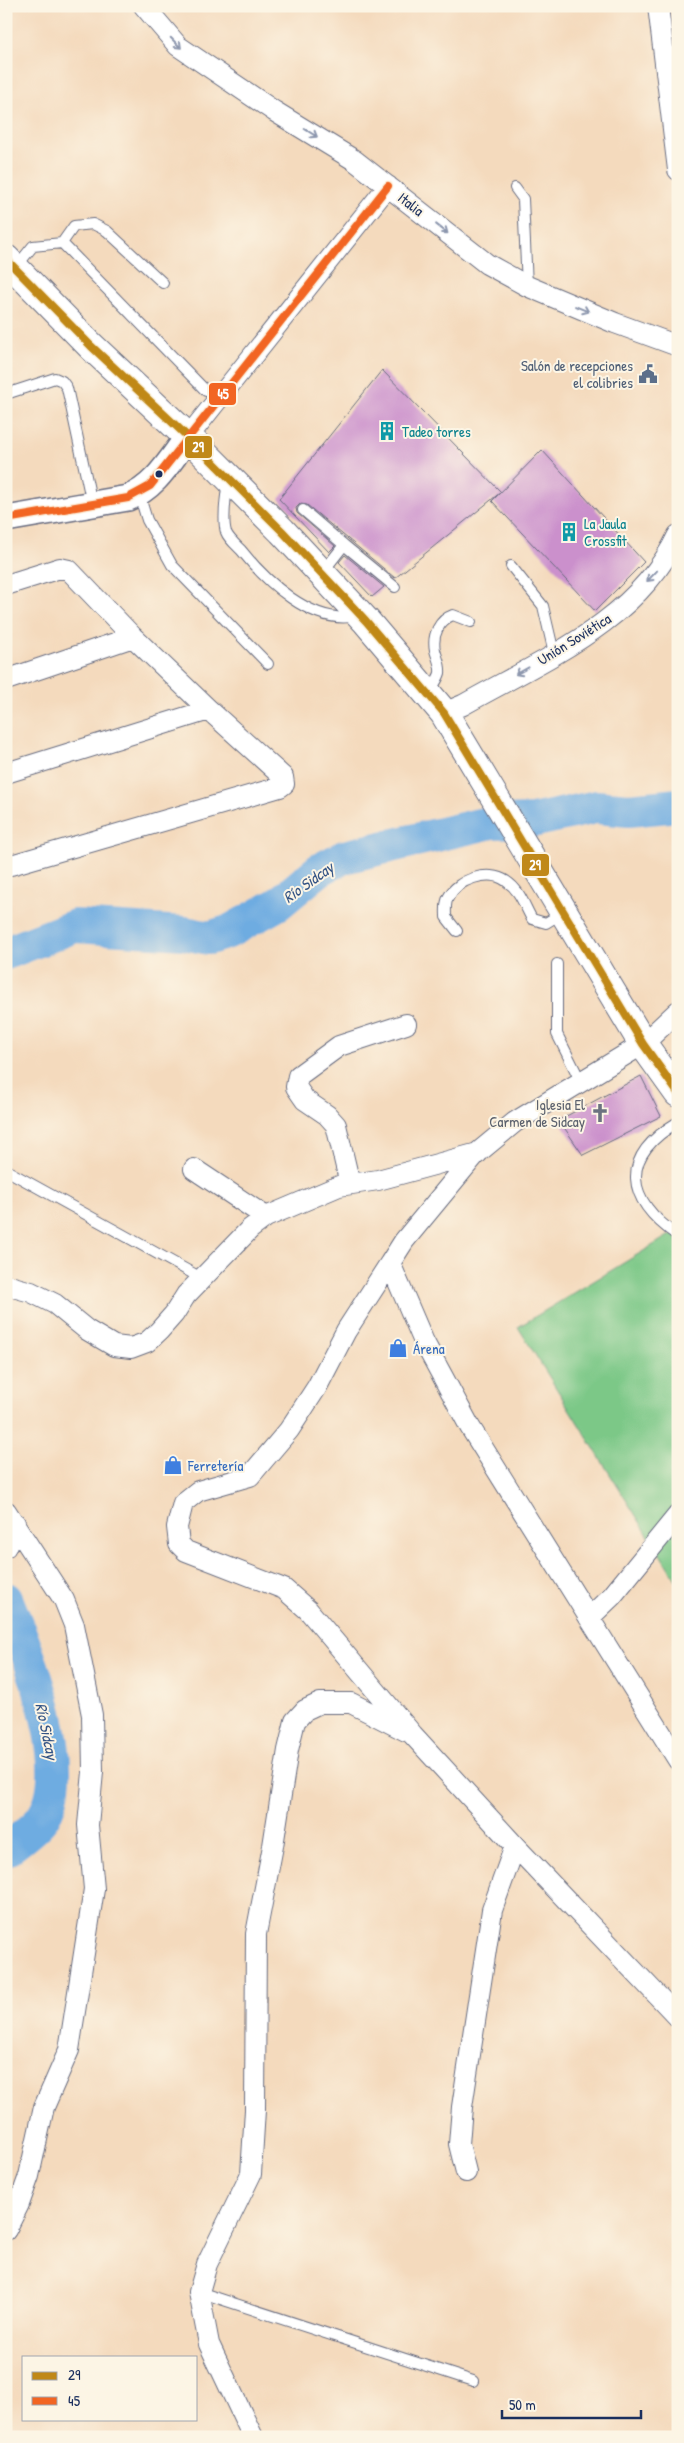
<svg xmlns="http://www.w3.org/2000/svg" width="684" height="2443" font-family="'Patrick Hand',sans-serif">
<rect width="100%" height="100%" fill="#fcf5e5"/>
<filter id="ink" filterUnits="userSpaceOnUse"><feTurbulence type="fractalNoise" baseFrequency=".02" numOctaves="2"/><feDisplacementMap in="SourceGraphic" scale="10" xChannelSelector="R" yChannelSelector="G"/><feConvolveMatrix kernelMatrix="1 2 1 2 8 2 1 2 1" color-interpolation-filters="sRGB"/></filter>
<filter id="wash" filterUnits="userSpaceOnUse"><feTurbulence type="fractalNoise" baseFrequency=".0096" numOctaves="4" result="noise"/><feDisplacementMap in="SourceGraphic" scale="20" xChannelSelector="R" yChannelSelector="G"/><feGaussianBlur stdDeviation="1.12" result="paint"/><feColorMatrix in="noise" values="0 0 0 0 0 0 0 0 0 0 0 0 0 0 0 0 0 1.4 0 .05"/><feComposite in="paint" operator="in"/></filter>
<g filter="url(#wash)">
<rect width="100%" height="100%" fill="#f4dabd"/>
<!-- green -->
<path fill="#7bc887" stroke="#4b7c72" d="M678 1230V1583L518 1327Z"/>
<g fill="none" stroke-linecap="round" stroke-linejoin="round">
<!-- river -->
<path stroke="#6eace1" stroke-width="34" d="M6 953 75 926 184 933 209 938 228 932 278 904 319 870 344 857 492 822 532 821 596 807 629 810 678 805
M6 1599C27 1650 78 1770 41 1820 32 1831 17 1841 6 1850"/>
</g>
<g id="blocks">
<!-- building -->
<path fill="#cb90cc" d="M382 370 501 492 395 578 307 505 300 504 296 508 297 513 335 546 329 552 279 499Z
M542 450 644 562 595 611 492 501Z
M345 555 384 587 372 597 339 562Z
M641 1076 661 1116 583 1155 559 1120Z"/>
</g>
</g>
<g filter="url(#ink)">
<use href="#blocks" fill-opacity="0" stroke="#676b7f" stroke-width="1"/>
<g fill="none" stroke-linecap="round" stroke-linejoin="round">
<!-- service casing -->
<g stroke="#676b7f" stroke-width="12">
<path id="service" d="M515 188 523 199 527 286
M62 243 74 226 93 224 107 231 163 283
M16 267 33 246 62 243 206 391
M6 394 55 378 62 381 67 388 92 504
M228 481C226 494 222 519 226 532 228 538 236 545 241 550 265 580 312 626 356 616
M139 494 147 520 172 565 268 664
M303 510 344 545
M511 566 543 606 554 653
M322 573 344 545 395 587
M429 694C432 687 438 680 440 673 441 665 437 658 435 650 432 635 439 620 453 615L471 622
M457 931 446 917C446 912 445 903 448 898 457 879 489 869 506 881 520 890 524 905 532 919L546 923 562 913
M557 964V1034L581 1082
M678 1122C619 1157 625 1199 678 1236
M6 1170 194 1274 204 1277
M199 2292 473 2381"/>
</g>
<!-- minor casing -->
<g stroke="#676b7f" stroke-width="22">
<path id="minor" d="M144 6 178 46 274 111 354 160 487 264 527 286 615 323 678 346
M658 6 678 170
M188 437 388 186
M6 585 60 568 69 570 133 637 209 710 283 777 284 784 280 787 11 865 6 864
M6 680 133 637
M444 713 463 705C542 660 637 622 678 535
M6 773 209 710
M678 1011 643 1044 515 1122 475 1155 404 1241 390 1263 424 1342 470 1427 678 1760
M194 1169 266 1217
M350 1184 336 1125 327 1115 305 1100 296 1087 298 1076 339 1046 406 1024
M390 1263 346 1331 317 1387 289 1430 250 1476 198 1491 183 1503 177 1527 179 1544 186 1551 284 1589 308 1610 413 1735 515 1846 678 2017
M6 1285 31 1292 55 1304 87 1330 114 1346 131 1348 147 1342 159 1331 174 1314 186 1295 250 1229 266 1217 339 1186 378 1180 478 1153
M6 1511 64 1600 74 1625 92 1715 93 1772 88 1825 94 1889 69 2050 44 2107 29 2176 19 2204 6 2230
M6 1547 15 1523
M589 1618 612 1596 678 1515
M466 2172 459 2144 462 2107 492 1910 515 1846
M253 2437 209 2344 199 2292 207 2264 251 2174 255 2110 256 1934 273 1846 288 1750 295 1721 305 1710 320 1703H351L406 1731"/>
</g>
<!-- tertiary casing -->
<g stroke="#676b7f" stroke-width="28">
<path id="tertiary" d="M6 519 128 498C156 487 170 460 188 437"/>
</g>
<!-- secondary casing -->
<g stroke="#676b7f" stroke-width="30">
<path id="secondary" d="M6 259 91 346 188 437 282 531 366 621 444 713 643 1044 678 1093"/>
</g>
<!-- service -->
<use href="#service" stroke="#fff" stroke-width="10"/>
<!-- minor -->
<use href="#minor" stroke="#fff" stroke-width="20"/>
<!-- tertiary -->
<use href="#tertiary" stroke="#fff" stroke-width="25"/>
<!-- secondary -->
<use href="#secondary" stroke="#fff" stroke-width="28"/>
<!-- bus-1 casing -->
<g stroke="#fcf5e5" stroke-width="11">
<path id="bus-1" d="M6 259 91 346 188 437 282 531 366 621 444 713 643 1044 678 1093"/>
</g>
<!-- bus-2 casing -->
<g stroke="#fcf5e5" stroke-width="11">
<path id="bus-2" d="M6 519 128 498 150 486 388 186"/>
</g>
<!-- bus-1 -->
<use href="#bus-1" stroke="#c08818" stroke-width="8"/>
<!-- bus-2 -->
<use href="#bus-2" stroke="#f26522" stroke-width="8"/>
</g>
<!-- one-way arrows -->
<defs><path id="oneway-shaft" d="M-6 0H5M1.5-3L5.5 0L1.5 3" fill="none" stroke-width="1.6" stroke-linecap="round" stroke-linejoin="round" transform="scale(1.25)"/></defs>
<g stroke="#8d97ae">
<use href="#oneway-shaft" transform="translate(176 43) rotate(45)"/>
<use href="#oneway-shaft" transform="translate(311 133) rotate(32)"/>
<use href="#oneway-shaft" transform="translate(442 229) rotate(38)"/>
<use href="#oneway-shaft" transform="translate(582 309) rotate(23)"/>
<use href="#oneway-shaft" transform="translate(652 576) rotate(133)"/>
<use href="#oneway-shaft" transform="translate(522 671) rotate(151)"/>
</g>
</g>
<!-- icons -->
<defs>
<g id="civic-bare" transform="scale(1.5)"><path d="M-.6-6.5H3V-4.5H.6V-3L4-1V1h2V6H-6V1h2V-1L-.6-3ZM-1.2 2.5V6h2.4V2.5Z" fill="#5c6f8a" stroke="#fcf5e5" stroke-width="2.5" paint-order="stroke"/></g>
<g id="building-bare" transform="scale(1.5)"><path d="M-4-6H4V6H1V3H-1V6H-4ZM-2.5-4.3h1.7v1.8h-1.7ZM.8-4.3h1.7v1.8H.8ZM-2.5-1h1.7V.8h-1.7ZM.8-1h1.7V.8H.8Z" fill="#0f9aa8" stroke="#fcf5e5" stroke-width="2.5" paint-order="stroke"/></g>
<g id="church-bare" transform="scale(1.5)"><path d="M-1.2-6h2.4v3.5h3.3v2.4h-3.3V6h-2.4V-.1h-3.3v-2.4h3.3Z" fill="#6b7280" stroke="#fcf5e5" stroke-width="2.5" paint-order="stroke"/></g>
<g id="shop-bare" transform="scale(1.5)"><path d="M-5-2.5h2.3a2.7 3.5 0 0 1 5.4 0H5L5.5 6h-11ZM-1.5-2.5h3a1.5 2.3 0 0 0-3 0Z" fill="#3f7fe0" stroke="#fcf5e5" stroke-width="2.5" paint-order="stroke"/></g>
</defs>
<g fill-rule="evenodd">
<use href="#civic-bare" x="648" y="374"/>
<use href="#building-bare" x="387" y="431"/>
<use href="#building-bare" x="569" y="532"/>
<use href="#church-bare" x="600" y="1113"/>
<use href="#shop-bare" x="398" y="1348"/>
<use href="#shop-bare" x="173" y="1465"/>
</g>
<!-- markers -->
<circle fill="#1b2f5e" stroke="#fcf5e5" stroke-width="2" cx="159" cy="474" r="4.5"/>
<g text-anchor="middle" dominant-baseline="central" stroke-width="4" stroke-linejoin="round" paint-order="stroke">
<!-- street labels -->
<g font-size="15" fill="#1b2f5e" stroke="#fcf5e5">
<text transform="translate(411 204) rotate(38)">Italia</text>
<text transform="translate(574 639) rotate(-32)">Unión Soviética</text>
</g>
<!-- service labels -->
<g font-size="15" fill="#4e5e75" stroke="#fcf5e5" text-anchor="end">
<text x="633" y="365">Salón de recepciones<tspan x="633" dy="17">el colibries</tspan></text>
</g>
<!-- culture labels -->
<g font-size="15" fill="#0d838f" stroke="#fcf5e5" text-anchor="start">
<text x="402" y="431">Tadeo torres</text>
<text x="584" y="523">La Jaula<tspan x="584" dy="17">Crossfit</tspan></text>
</g>
<!-- worship labels -->
<g font-size="15" fill="#5b616d" stroke="#fcf5e5" text-anchor="end">
<text x="585" y="1104">Iglesia El<tspan x="585" dy="17">Carmen de Sidcay</tspan></text>
</g>
<!-- shop labels -->
<g font-size="15" fill="#366cbe" stroke="#fcf5e5" text-anchor="start">
<text x="413" y="1348">Árena</text>
<text x="188" y="1465">Ferretería</text>
</g>
<!-- water labels -->
<g font-size="16" font-style="italic" fill="#345485" stroke="#fcf5e5">
<text transform="translate(308 882) rotate(-36)">Río Sidcay</text>
<text transform="translate(47 1731) rotate(78)">Río Sidcay</text>
</g>
</g>
<g stroke="#fcf5e5" stroke-width="2">
<rect x="208" y="382" width="29" height="24" rx="5" fill="#f26522"/>
<rect x="184" y="435" width="29" height="24" rx="5" fill="#c08818"/>
<rect x="521" y="853" width="29" height="24" rx="5" fill="#c08818"/>
</g>
<g font-size="14" text-anchor="middle" font-weight="bold" fill="#fff">
<text x="223" y="399">45</text>
<text x="198" y="452">29</text>
<text x="535" y="870">29</text>
</g>
<!-- margin -->
<rect width="684" height="2443" fill="none" stroke="#fcf5e5" stroke-width="25"/>
<!-- legend -->
<rect x="22" y="2356" width="175" height="65" fill="#fcf5e5" stroke="#a2a6af"/>
<rect x="32" y="2372" width="25" height="8" fill="#c08818" stroke="#a2a6af"/>
<text x="68" y="2380" font-size="15" fill="#1b2f5e">29</text>
<rect x="32" y="2397" width="25" height="8" fill="#f26522" stroke="#a2a6af"/>
<text x="68" y="2406" font-size="15" fill="#1b2f5e">45</text>
<!-- scale -->
<path d="M502 2410v8h139v-8" fill="none" stroke="#1b2f5e" stroke-width="2.5"/>
<text x="509" y="2410" font-size="15" fill="#1b2f5e" stroke="#fcf5e5" stroke-width="4" paint-order="stroke">50 m</text>
</svg>
